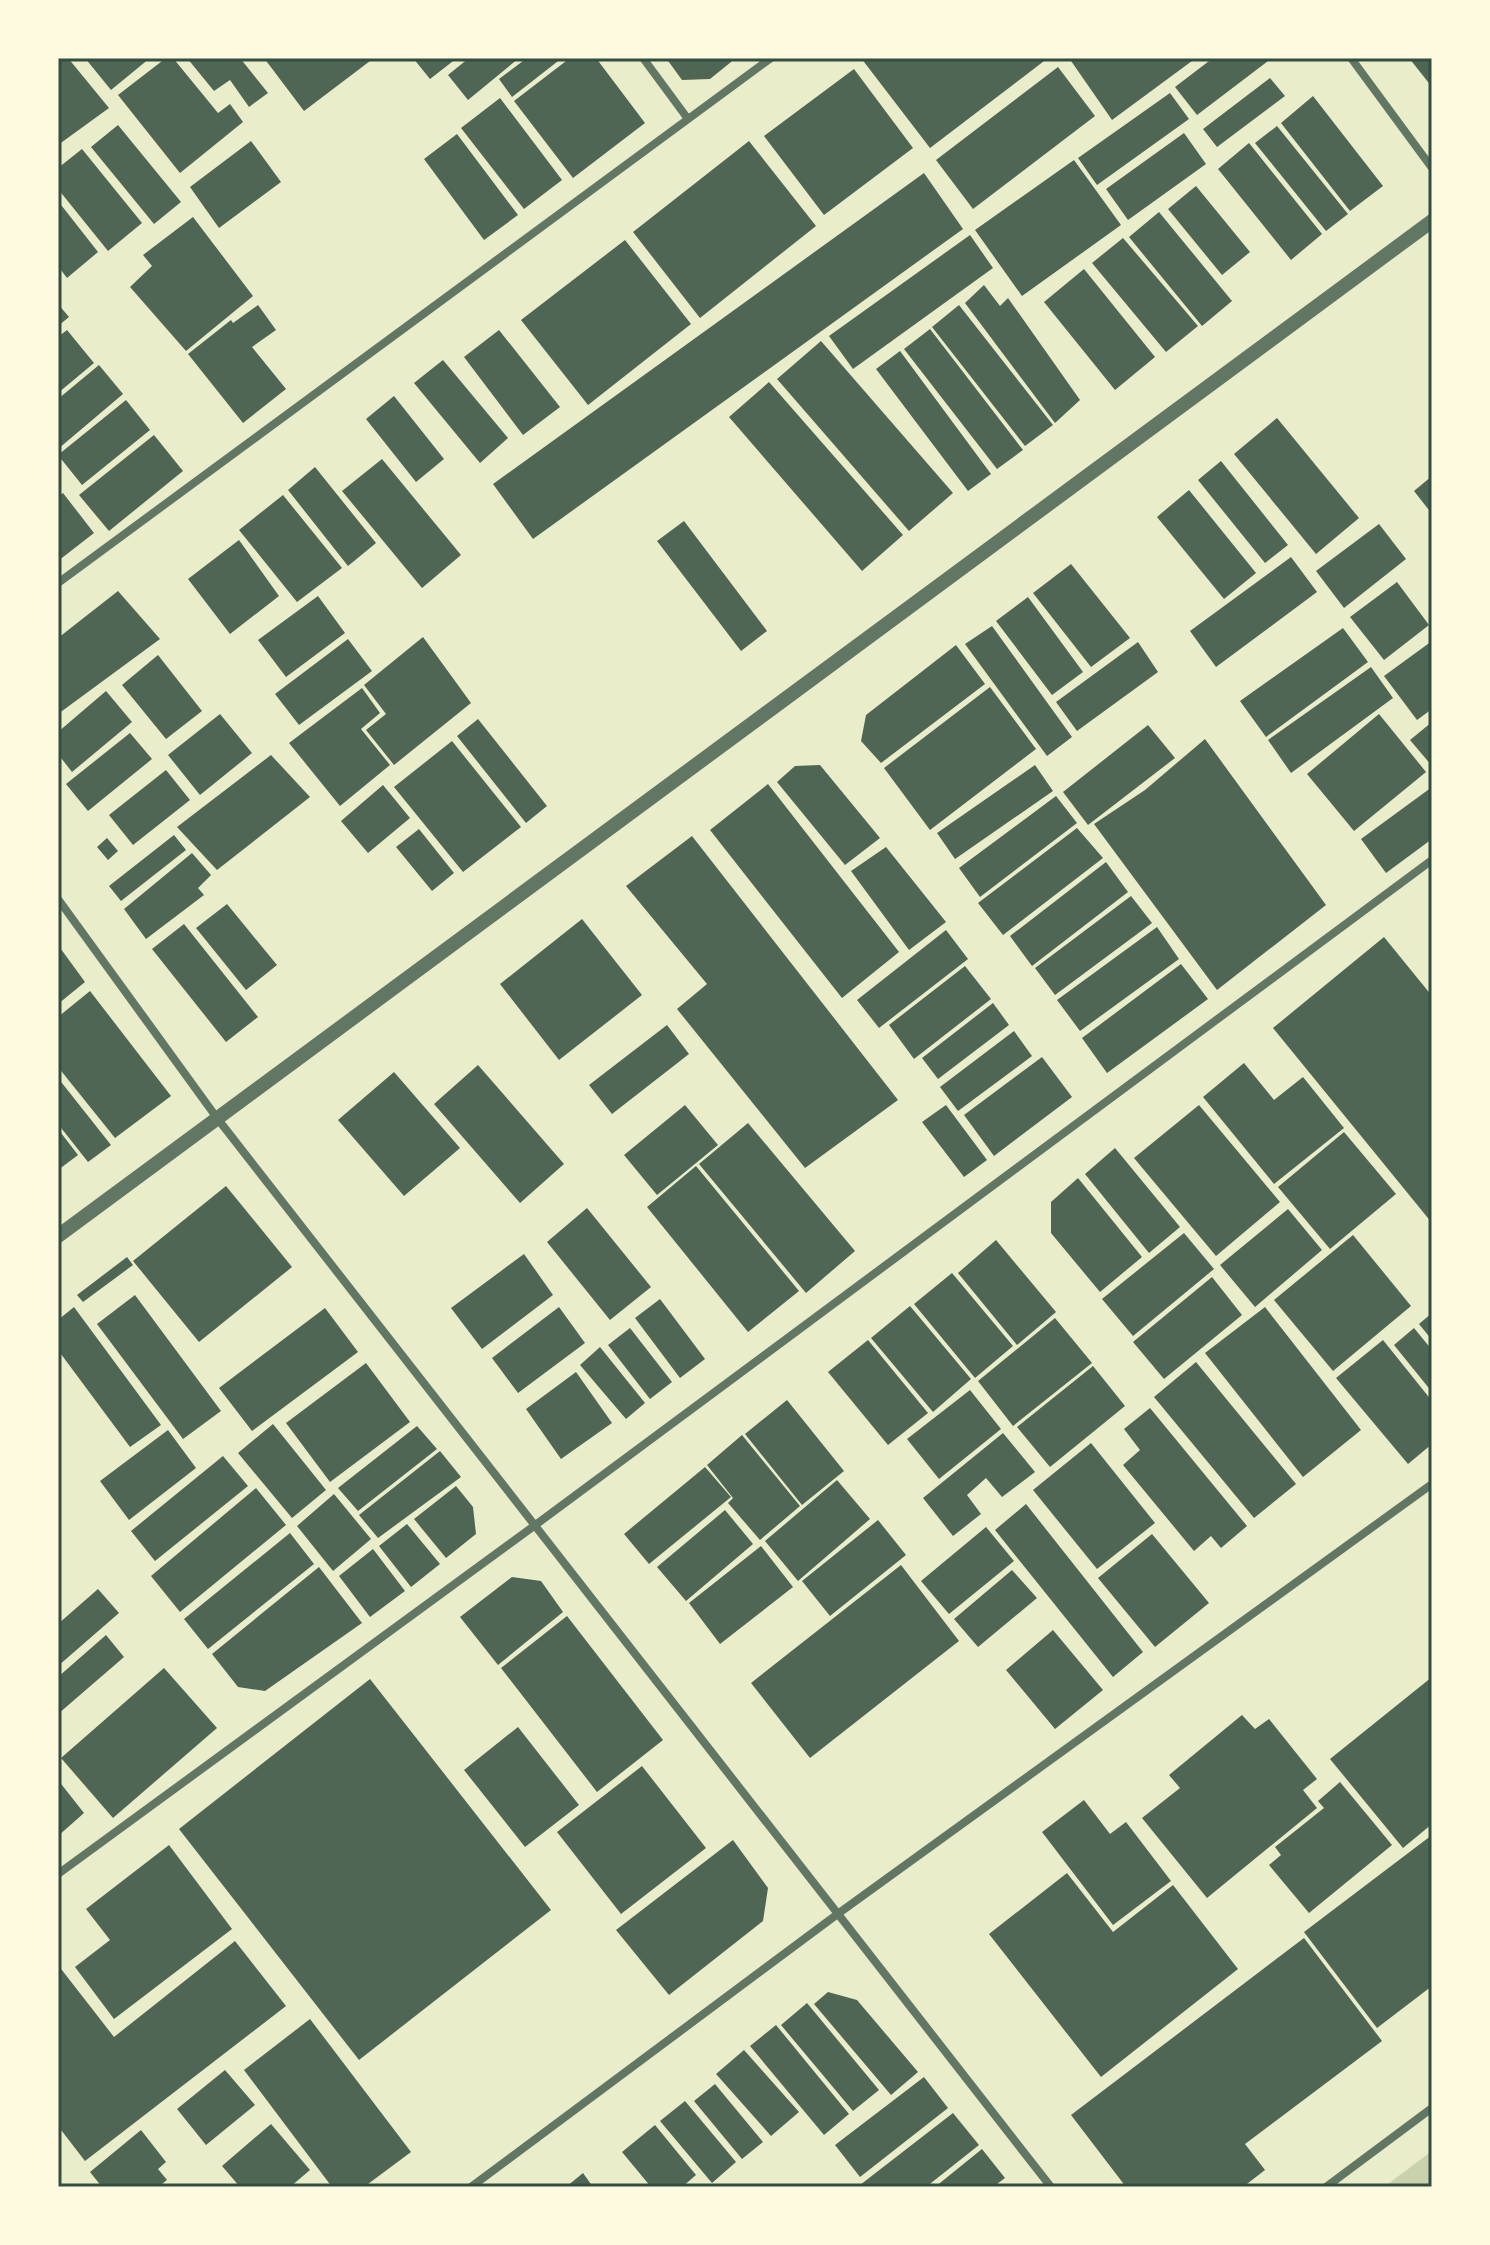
<svg xmlns="http://www.w3.org/2000/svg" width="1490" height="2245" font-family="Lato,sans-serif">
<rect width="100%" height="100%" fill="#e9edc9"/>
<!-- green -->
<path fill="#cad2ad" d="M1432 2151V2187H1384Z"/>
<!-- building -->
<path fill="#4f6655" d="M58 58H68L109 108 58 145Z
M85 58H150L111 90Z
M166 58H173L218 113 230 104 243 122 180 173 118 95Z
M187 58H240L268 93 249 107 230 80 214 91Z
M264 58H374L304 111Z
M413 58H457L430 79Z
M469 58H519L468 100 448 75Z
M527 58H562L512 97 499 79Z
M570 58H596L645 123 573 178 514 101Z
M666 58H736L710 79 682 80Z
M861 58H1048L930 148Z
M1069 58H1196L1112 120Z
M1213 58H1272L1197 115 1175 87Z
M1409 58H1432V87Z
M1058 67 1095 116 973 209 936 160Z
M854 69 913 148 824 215 764 136Z
M1270 78 1285 96 1217 147 1203 129Z
M1170 93 1189 119 1097 185 1078 158Z
M1313 96 1383 186 1350 211 1281 123Z
M500 98 562 180 524 209 461 128Z
M118 125 181 202 154 224 91 147Z
M1277 126 1348 214 1326 231 1255 143Z
M1184 133 1206 164 1128 220 1106 189Z
M457 134 518 215 484 240 424 159Z
M251 141 281 182 219 228 190 187Z
M749 141 816 226 700 318 633 232Z
M1249 143 1322 234 1291 260 1218 169Z
M82 149 142 223 108 251 58 189V168Z
M1074 160 1121 225 1022 296 975 230Z
M924 173 963 229 533 539 493 484Z
M1196 186 1250 252 1222 275 1168 209Z
M58 201 98 252 67 278 58 266Z
M1159 212 1232 301 1202 326 1129 237Z
M193 217 253 296 186 351 130 287 152 266 143 255Z
M970 235 993 268 853 369 829 336Z
M1123 238 1198 326 1166 352 1092 263Z
M625 240 691 324 588 405 521 320Z
M1084 269 1155 357 1115 390 1044 302Z
M984 285 1000 306 1008 298 1080 400 1055 423 965 303Z
M58 304 69 317 58 326Z
M258 305 276 330 252 347 286 389 243 423 188 354 231 320 233 323Z
M959 305 1053 425 1025 446 932 327Z
M930 329 1023 450 997 469 904 349Z
M67 330 94 363 58 393V337Z
M499 330 560 407 523 435 464 357Z
M821 341 953 493 909 531 777 379Z
M900 351 991 474 968 491 876 369Z
M443 360 508 438 480 463 414 383Z
M99 365 123 394 58 449V399Z
M769 382 903 535 862 571 729 417Z
M394 396 444 459 416 482 366 419Z
M126 400 150 430 82 485 58 455Z
M1277 418 1359 518 1316 554 1234 454Z
M154 435 183 471 109 531 79 495Z
M382 459 461 555 422 588 342 491Z
M1221 461 1288 545 1265 563 1198 480Z
M315 467 376 543 348 566 288 490Z
M1432 476V514L1414 491Z
M1189 490 1256 573 1224 599 1157 517Z
M63 493 94 533 58 561V497Z
M283 495 342 568 297 602 239 530Z
M684 521 767 631 741 651 657 541Z
M1379 524 1406 559 1344 608 1316 571Z
M239 540 279 596 230 634 188 579Z
M1291 557 1317 592 1216 667 1190 631Z
M1071 564 1130 638 1091 667 1033 593Z
M1397 582 1429 625 1384 660 1350 617Z
M118 591 160 639 58 714V638Z
M318 596 345 633 286 677 258 640Z
M1028 597 1083 672 1052 695 996 621Z
M992 626 1072 737 1047 756 965 644Z
M1343 628 1368 662 1266 737 1240 701Z
M423 637 471 703 394 765 366 730 386 714 364 685Z
M348 639 372 671 299 725 275 694Z
M1432 641V709L1417 720 1384 676Z
M1138 642 1158 672 1077 731 1056 702Z
M956 645 985 684 881 763 861 741 866 715Z
M158 655 202 711 166 739 122 685Z
M1371 667 1393 698 1291 773 1268 740Z
M990 687 1036 749 930 830 884 768Z
M362 688 380 713 361 729 390 765 340 806 289 743Z
M106 691 132 722 72 772 58 754V732Z
M220 714 252 753 200 795 168 755Z
M1379 714 1426 772 1354 831 1307 774Z
M478 719 547 806 526 823 457 736Z
M1432 722V766L1410 740Z
M1148 725 1175 758 1088 825 1063 792Z
M130 733 152 759 88 811 66 784Z
M1205 739 1326 905 1217 990 1094 824 1145 790Z
M452 741 521 827 463 872 394 787Z
M271 755 310 797 217 870 177 827Z
M820 765 880 838 845 865 777 782 795 766Z
M1035 765 1053 791 955 859 937 833Z
M166 770 190 800 133 845 109 815Z
M768 784 899 952 842 998 710 830Z
M383 785 410 818 368 853 341 821Z
M1432 787V839L1386 873 1361 839Z
M1056 796 1077 823 980 897 959 868Z
M1077 828 1103 858 1003 935 978 903Z
M419 829 454 873 432 891 396 847Z
M174 835 186 850 121 901 109 886Z
M692 836 898 1100 805 1168 677 1009 707 984 626 886Z
M107 838 118 851 108 860 97 847Z
M886 847 946 922 909 950 851 871Z
M192 853 211 875 198 888 204 895 146 939 124 909Z
M1106 862 1128 892 1032 966 1010 936Z
M1131 896 1152 923 1055 995 1035 968Z
M227 904 277 965 246 990 196 928Z
M582 919 642 995 559 1060 500 984Z
M184 924 258 1017 226 1042 152 949Z
M1157 927 1179 959 1080 1031 1057 1000Z
M946 930 968 959 879 1028 857 1000Z
M1384 937 1432 996V1223L1273 1028Z
M58 945 85 982 58 1004Z
M1181 964 1208 999 1107 1073 1082 1038Z
M965 966 991 999 914 1059 889 1025Z
M90 991 171 1096 115 1138 58 1067V1017Z
M993 1003 1009 1025 938 1079 922 1058Z
M667 1025 689 1054 612 1114 589 1085Z
M1014 1031 1032 1056 958 1111 940 1087Z
M1042 1057 1072 1097 994 1156 964 1115Z
M1244 1063 1274 1100 1303 1077 1344 1128 1274 1184 1203 1097Z
M478 1065 564 1164 520 1203 434 1104Z
M394 1072 460 1148 404 1196 338 1120Z
M58 1078 111 1145 88 1162 58 1124Z
M685 1105 718 1145 657 1195 624 1155Z
M946 1105 987 1160 964 1177 922 1122Z
M1199 1105 1280 1202 1216 1256 1134 1158Z
M748 1123 855 1251 806 1293 699 1164Z
M58 1129 78 1155 58 1170Z
M1344 1132 1396 1194 1330 1249 1278 1187Z
M1115 1148 1180 1227 1149 1253 1085 1174Z
M696 1166 799 1291 748 1332 647 1207Z
M1078 1178 1142 1257 1100 1292 1051 1233V1202Z
M226 1186 292 1267 199 1342 133 1261Z
M587 1208 651 1287 610 1320 547 1242Z
M1288 1209 1322 1250 1255 1307 1220 1265Z
M1184 1233 1214 1269 1133 1336 1102 1299Z
M1353 1235 1411 1306 1333 1371 1274 1300Z
M996 1240 1056 1312 1017 1345 958 1273Z
M524 1254 553 1295 482 1349 451 1308Z
M127 1257 133 1265 83 1302 77 1295Z
M952 1273 1013 1346 975 1378 914 1304Z
M1212 1277 1242 1315 1164 1379 1133 1342Z
M135 1295 221 1411 183 1439 97 1324Z
M660 1299 705 1359 680 1378 635 1318Z
M910 1306 971 1379 933 1412 871 1338Z
M74 1307 161 1425 130 1447 58 1350V1320Z
M559 1307 585 1343 518 1393 492 1358Z
M1265 1307 1361 1430 1303 1477 1205 1353Z
M325 1308 358 1352 252 1431 219 1388Z
M1432 1313V1340L1419 1324Z
M1055 1318 1092 1363 1013 1426 978 1381Z
M630 1328 672 1382 650 1399 608 1345Z
M1414 1328 1432 1350V1392L1394 1345Z
M868 1340 928 1413 888 1445 828 1372Z
M1383 1340 1432 1401V1444L1408 1464 1336 1378Z
M600 1347 645 1403 626 1419 580 1365Z
M1196 1362 1296 1484 1254 1518 1154 1397Z
M366 1363 410 1422 330 1482 286 1423Z
M1093 1366 1125 1406 1050 1467 1017 1427Z
M576 1372 612 1423 561 1459 526 1409Z
M970 1390 1001 1429 939 1479 907 1439Z
M787 1400 844 1471 802 1505 745 1434Z
M1150 1408 1247 1526 1221 1548 1211 1536 1194 1551 1123 1465 1140 1450 1124 1429Z
M273 1424 326 1490 292 1518 238 1453Z
M417 1426 437 1449 358 1511 338 1488Z
M168 1430 196 1468 129 1520 100 1481Z
M1003 1433 1035 1472 1002 1497 986 1478 967 1495 981 1514 953 1536 923 1498Z
M742 1435 800 1506 760 1540 728 1503 733 1498 707 1465Z
M1091 1443 1155 1523 1097 1569 1033 1490Z
M440 1451 461 1477 378 1538 359 1515Z
M223 1456 248 1486 155 1561 131 1531Z
M705 1467 731 1497 649 1564 624 1534Z
M837 1480 870 1519 798 1581 765 1541Z
M456 1486 473 1507 476 1534 446 1558 414 1519Z
M256 1488 286 1525 180 1612 151 1576Z
M334 1494 371 1539 333 1571 297 1526Z
M1026 1504 1143 1652 1113 1677 995 1530Z
M725 1510 753 1544 686 1601 657 1567Z
M878 1520 906 1555 830 1616 802 1581Z
M407 1524 440 1564 411 1587 379 1546Z
M986 1527 1014 1561 949 1614 921 1581Z
M290 1533 314 1564 208 1649 184 1619Z
M1152 1534 1209 1603 1155 1647 1098 1578Z
M761 1546 793 1587 720 1644 689 1603Z
M373 1549 405 1591 370 1617 339 1576Z
M901 1565 959 1641 810 1758 751 1683Z
M319 1567 362 1623 265 1691 238 1687 212 1654Z
M1012 1570 1037 1598 978 1647 954 1619Z
M512 1577 541 1581 563 1612 498 1665 460 1617Z
M98 1589 119 1613 58 1666V1624Z
M567 1616 663 1740 597 1792 501 1668Z
M1053 1630 1103 1690 1055 1729 1006 1670Z
M106 1635 124 1657 58 1714V1677Z
M164 1668 217 1728 113 1818 61 1758Z
M1432 1677V1824L1403 1848 1330 1759Z
M370 1679 551 1910 359 2060 179 1829Z
M1242 1715 1255 1729 1269 1719 1317 1779 1303 1790 1317 1808 1207 1898 1142 1818 1180 1788 1169 1775Z
M518 1727 579 1805 525 1847 464 1770Z
M642 1766 706 1848 621 1914 557 1832Z
M58 1780 84 1813 58 1836Z
M1340 1782 1392 1845 1309 1913 1269 1865 1281 1855 1275 1847 1324 1808 1318 1801Z
M1084 1800 1110 1834 1126 1822 1171 1881 1113 1925 1042 1832Z
M1432 1835V1986L1377 2028 1304 1932Z
M733 1840 768 1888 763 1921 669 1995 616 1930Z
M169 1845 232 1929 114 2019 75 1967 110 1940 86 1909Z
M1067 1873 1113 1932 1173 1885 1238 1969 1101 2077 989 1934Z
M1304 1938 1382 2041 1245 2144 1265 2170 1243 2187H1126L1071 2115Z
M235 1941 286 2006 85 2161 58 2126V1965L114 2037Z
M828 1992 857 2000 918 2072 891 2095 814 2004Z
M807 2003 879 2090 853 2111 781 2025Z
M310 2019 411 2152 364 2187H332L244 2070Z
M776 2025 849 2114 824 2135 750 2046Z
M744 2050 799 2112 771 2136 716 2074Z
M225 2070 255 2105 206 2145 177 2109Z
M924 2077 948 2108 860 2177 835 2145Z
M715 2084 763 2142 742 2159 694 2101Z
M685 2101 736 2162 712 2183 660 2121Z
M953 2113 979 2145 926 2187H862L860 2185Z
M271 2124 310 2170 290 2187H240L222 2166Z
M655 2125 696 2175 682 2187H651L622 2152Z
M141 2130 166 2162 158 2169 167 2180 158 2187H102L90 2172Z
M982 2149 1005 2178 993 2187H935Z
M583 2173 593 2187H566Z"/>
<g fill="none" stroke-linecap="round" stroke-linejoin="round">
<!-- minor -->
<path stroke="#617663" stroke-width="8" d="M643 58 688 119
M1351 58 1432 168
M58 583 771 58
M58 899 217 1118 1051 2187
M58 1874 534 1526 1432 860
M471 2187 839 1913 1432 1484
M1326 2187 1432 2108"/>
<!-- tertiary -->
<path stroke="#617663" stroke-width="14" d="M58 1236 1432 221"/>
</g>
<!-- border -->
<rect width="1490" height="2245" fill="none" stroke="#fefae0" stroke-width="120"/>
<rect x="60" y="60" width="1370" height="2125" fill="none" stroke="#344e41" stroke-width="3"/>
</svg>
